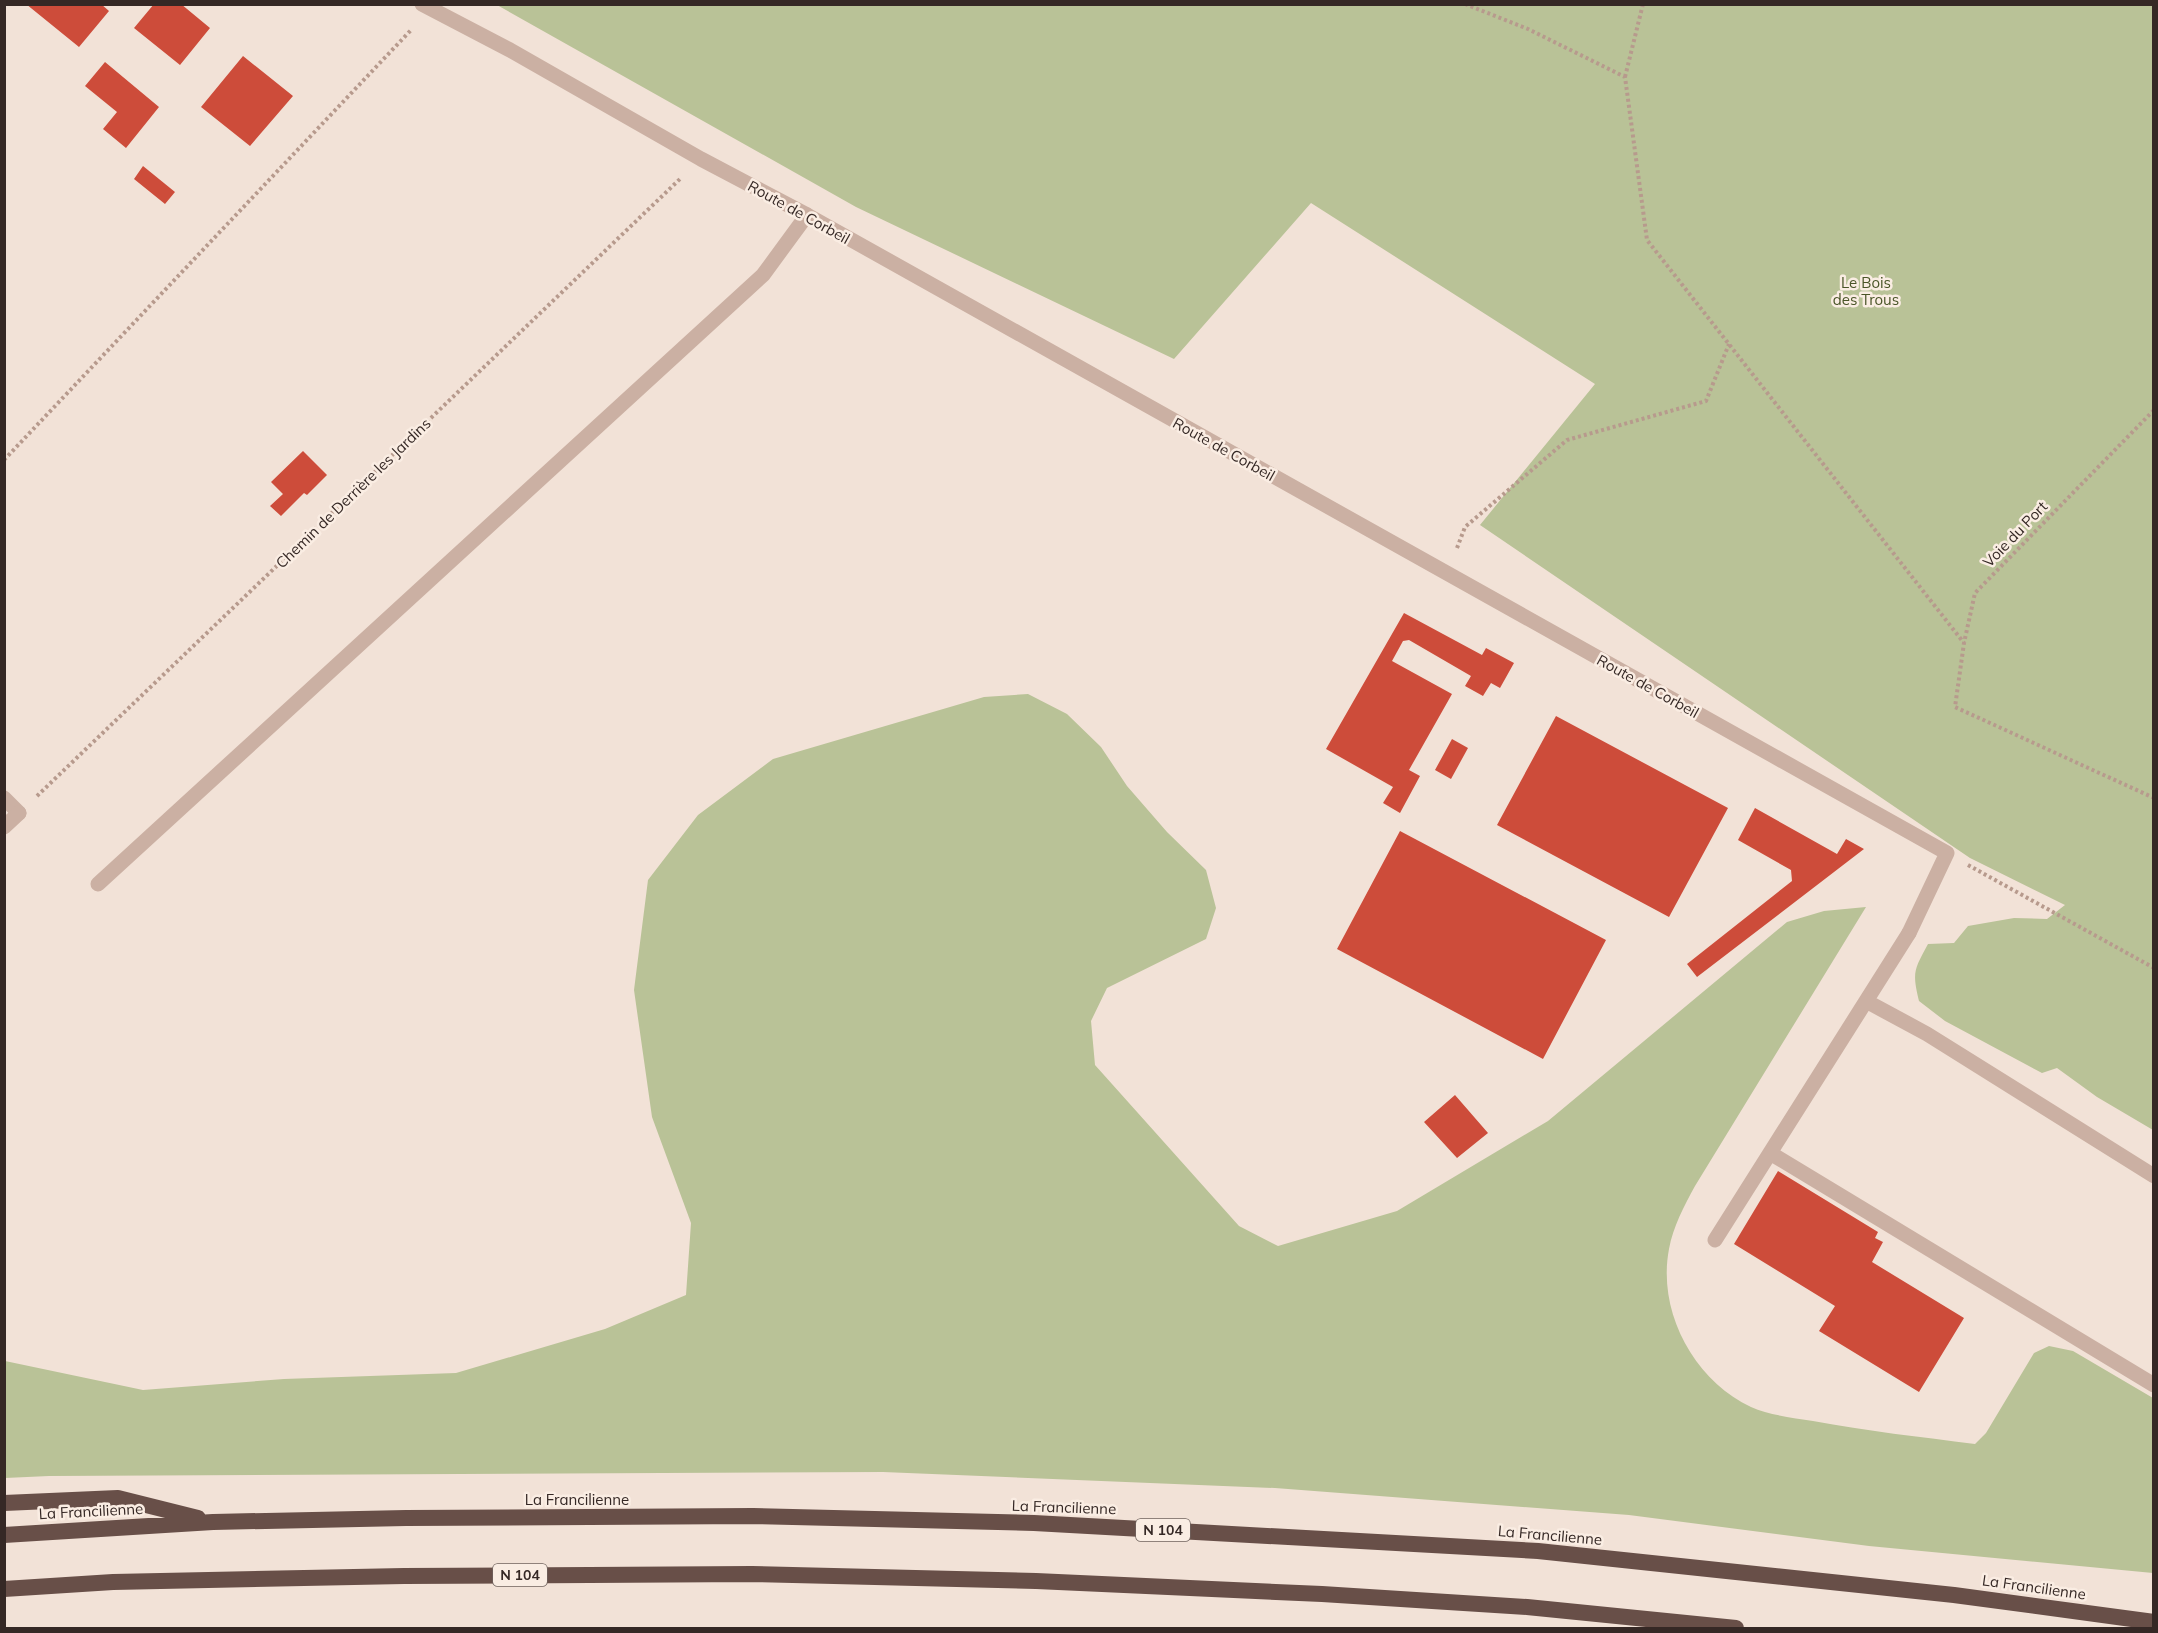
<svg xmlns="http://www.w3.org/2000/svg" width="2158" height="1633" font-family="Mulish,sans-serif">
<rect width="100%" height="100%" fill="#f2e2d7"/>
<!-- green -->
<path fill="#b9c297" d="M497 5H2153V1130L2097 1097 2057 1068 2042 1073 1945 1021 1919 1001C1912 972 1914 970 1928 944L1954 943 1968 926 2014 918 2047 919 2065 905 1970 858 1480 525 1595 384 1311 203 1174 359 856 207Z
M1028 694 1067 714 1101 747 1127 786 1167 832 1206 870 1216 908 1206 939 1107 988 1091 1021 1095 1065 1239 1226 1278 1246 1397 1211 1548 1121 1787 922 1824 911 1866 907 1695 1186C1684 1206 1673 1227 1669 1249 1657 1312 1694 1380 1751 1407 1769 1415 1793 1418 1813 1421 1866 1431 1921 1437 1975 1444L1986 1433 2034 1353 2049 1346 2073 1351 2153 1398V1573L1869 1546 1629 1515 1275 1488 883 1472 49 1476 5 1478V1361L143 1390 284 1379 456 1373 605 1329 686 1295 691 1223 652 1117 634 990 648 880 698 815 773 759 984 697Z"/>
<!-- building -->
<path fill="#cd4c3a" d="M26 4H101L109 11 79 47Z
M154 4H181L210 28 180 65 134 28Z
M243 56 293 96 250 146 201 107Z
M105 62 159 107 126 148 103 129 117 112 85 86Z
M143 166 175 192 165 204 134 179Z
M303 451 327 475 307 495 304 493 281 516 270 506 283 494 271 482Z
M1404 613 1482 655 1486 648 1514 663 1500 688 1491 683 1483 696 1465 686 1471 676 1409 640 1403 641 1392 661 1452 694 1409 770 1420 776 1400 813 1383 803 1393 787 1326 749Z
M1556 716 1728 808 1669 917 1497 825Z
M1452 739 1468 748 1451 779 1435 770Z
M1755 808 1837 854 1846 839 1864 849 1697 977 1687 964 1792 881 1791 870 1738 840Z
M1400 831 1606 940 1543 1059 1337 949Z
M1455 1095 1488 1133 1457 1158 1424 1122Z
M1778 1171 1878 1232 1875 1238 1883 1242 1872 1262 1964 1318 1919 1392 1819 1331 1835 1306 1734 1244Z"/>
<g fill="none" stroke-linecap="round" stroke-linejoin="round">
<!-- path -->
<path stroke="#b79a8d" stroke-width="4" stroke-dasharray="3 3" stroke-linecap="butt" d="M1465 4 1528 29 1625 77 1647 240 1964 643
M1625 77 1643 4
M2154 410 1975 593 1964 643 1955 707 2154 798
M4 460 412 29
M1457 548 1465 527 1567 440 1706 401 1729 344
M37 796 681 178
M1968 865 2154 968"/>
<!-- service -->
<path stroke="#cbb0a3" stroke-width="15" d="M4 798 19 813
M98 884 763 275 807 215
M1866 1001 1927 1034 2154 1176
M1770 1153 2154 1385
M1715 1240 1909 933"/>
<!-- minor -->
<path stroke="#cbb0a3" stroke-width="15" d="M422 4 510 50 701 159 807 215 1947 853 1909 933
M4 827 19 813"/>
<!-- trunk -->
<path stroke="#684f48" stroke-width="16" d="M4 1503 118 1498 198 1518
M4 1535 213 1522 406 1518 753 1516 1034 1523 1538 1551 1954 1595 2154 1622
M4 1589 113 1582 404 1576 752 1574 1036 1581 1322 1594 1527 1607 1736 1628"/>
</g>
<g text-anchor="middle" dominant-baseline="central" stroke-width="5" stroke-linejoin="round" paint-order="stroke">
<!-- shield labels -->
<g fill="#faede3" stroke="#70635e" stroke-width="1.5">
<rect x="1136" y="1519" width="54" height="22" rx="4.5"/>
<rect x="493" y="1564" width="54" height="22" rx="4.5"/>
</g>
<g font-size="14" font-weight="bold" fill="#352825">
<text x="1163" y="1530">N 104</text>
<text x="520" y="1575">N 104</text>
</g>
<!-- street labels -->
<g font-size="15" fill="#352825" stroke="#faede3">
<text transform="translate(799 212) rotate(29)">Route de Corbeil</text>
<text transform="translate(1224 449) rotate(29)">Route de Corbeil</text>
<text transform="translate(353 493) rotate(-44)">Chemin de Derrière les Jardins</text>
<text transform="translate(2015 534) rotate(-46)">Voie du Port</text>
<text transform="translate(1648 686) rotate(29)">Route de Corbeil</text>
<text x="577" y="1499">La Francilienne</text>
<text transform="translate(1064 1507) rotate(2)">La Francilienne</text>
<text transform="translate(91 1511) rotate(-3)">La Francilienne</text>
<text transform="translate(1550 1535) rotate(5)">La Francilienne</text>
<text transform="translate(2034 1587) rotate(8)">La Francilienne</text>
</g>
<!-- park labels -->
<g font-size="15" fill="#4a5528" stroke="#faede3">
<text x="1866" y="282">Le Bois<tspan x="1866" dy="17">des Trous</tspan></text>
</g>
</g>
<!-- border -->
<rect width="2158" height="1633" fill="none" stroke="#352825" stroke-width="12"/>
</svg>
